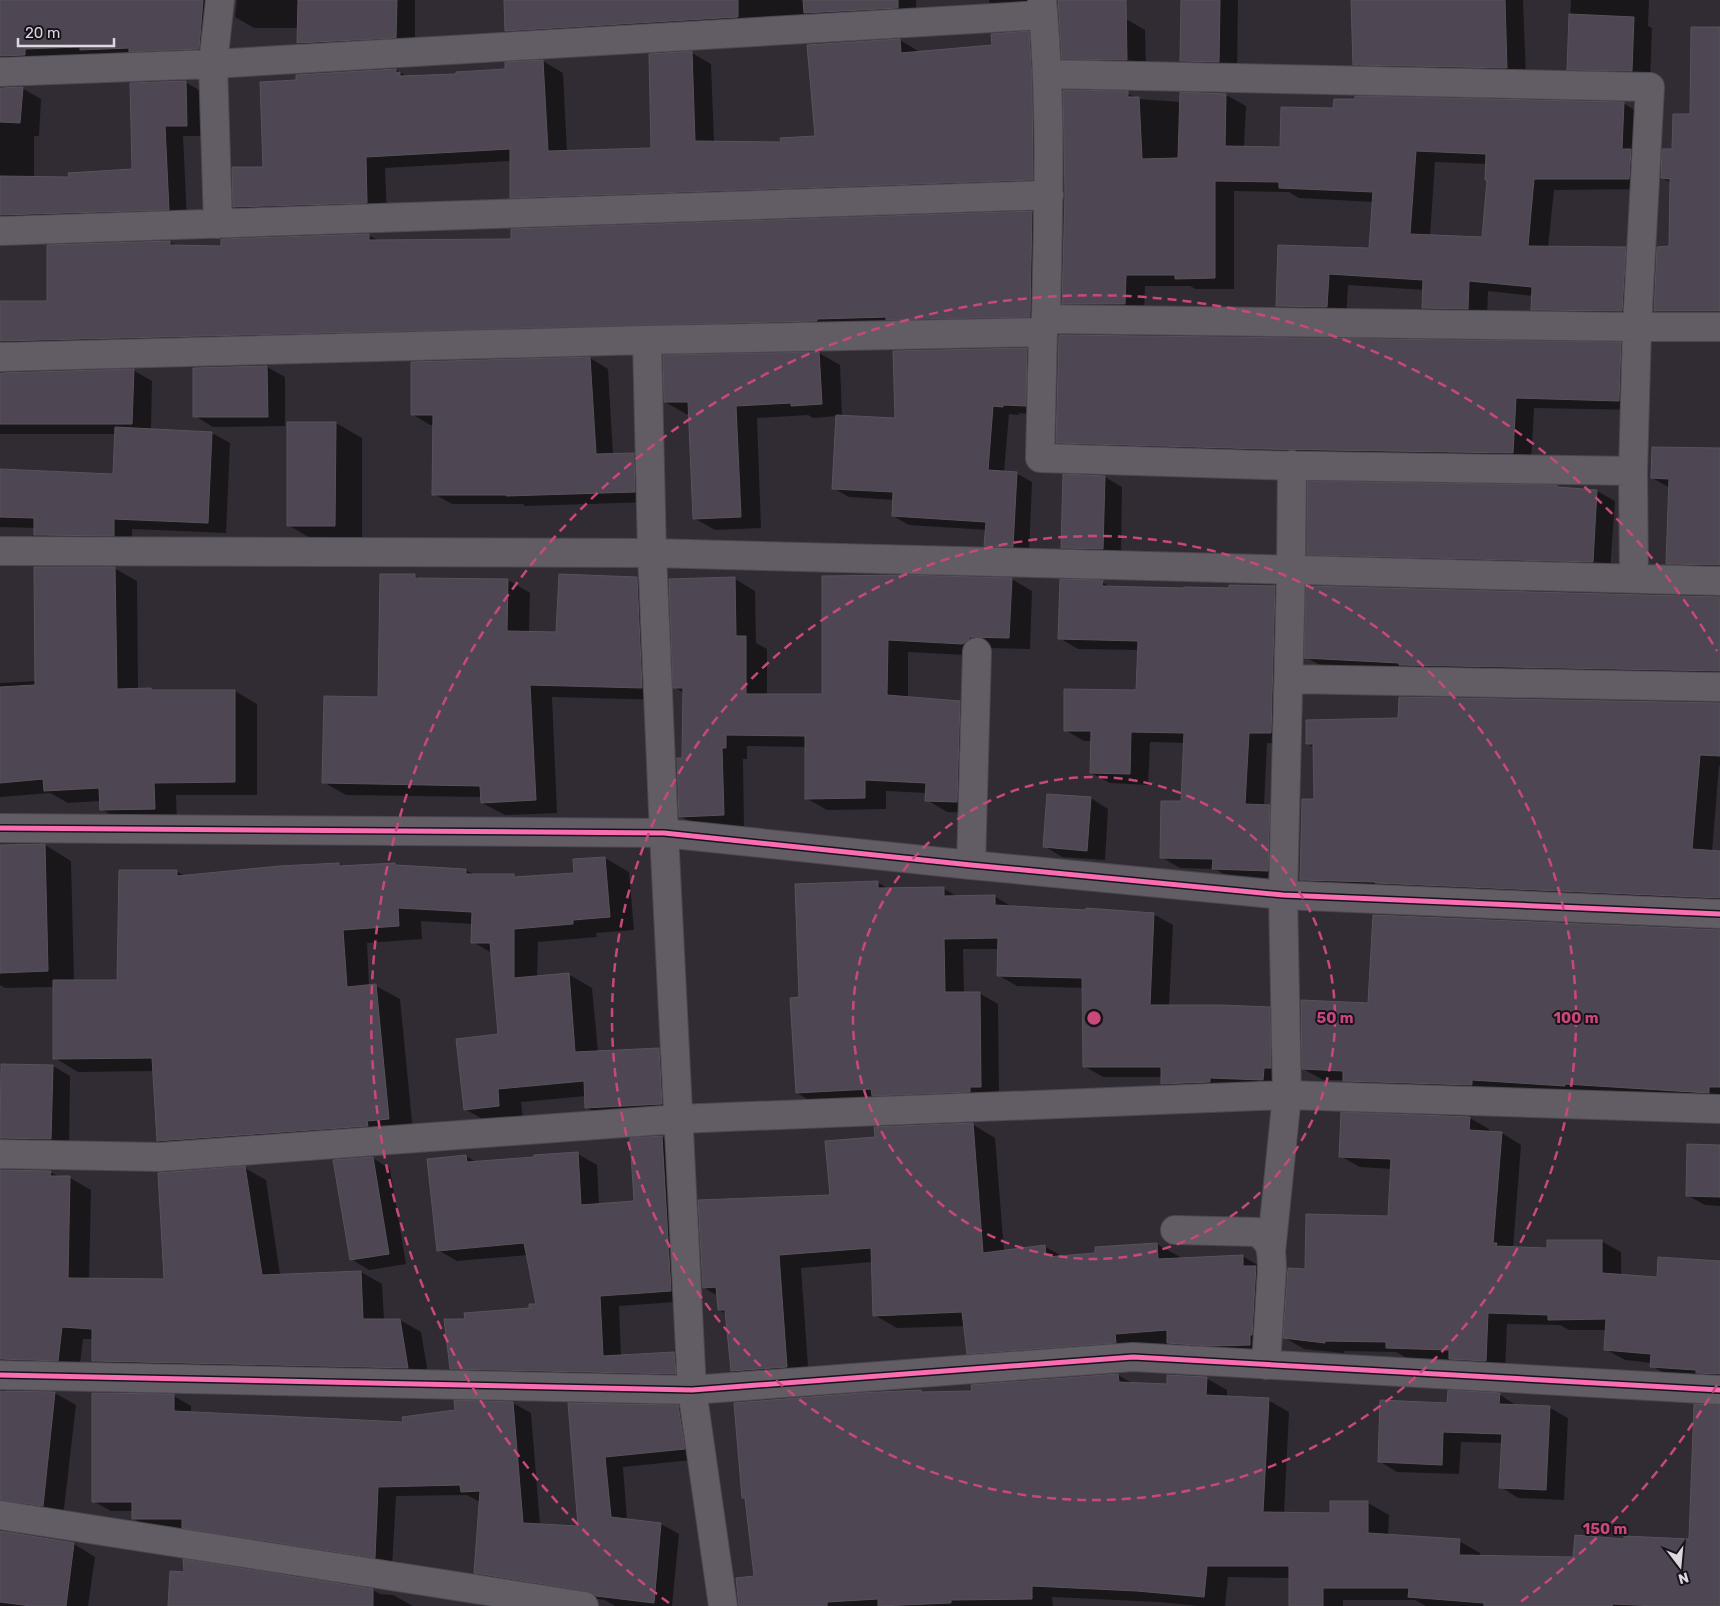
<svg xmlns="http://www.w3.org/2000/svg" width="1720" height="1606" font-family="Rubik,sans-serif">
<rect width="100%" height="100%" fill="#312c34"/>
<!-- shadow -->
<path fill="#0007" fill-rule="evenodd" d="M0 0H228L217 59 3 83 4 89 22 88 41 99 39 136H34V178H70L133 171 185 82 204 93 205 136H183L187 220 0 235Z
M237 0H415V48L317 53 298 43 299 28H254L235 17Z
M506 0H916L917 18 525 41 506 30Z
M989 0H1051L1008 13 989 2Z
M1059 0H1113L1126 19 1145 30 1146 70 1082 69 1063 58Z
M1182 0H1238L1237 72 1199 71 1181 61Z
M1352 0H1523L1526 79 1374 75 1355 64Z
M1571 0H1649L1648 26 1652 28 1650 81 1586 79 1568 69Z
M1720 29V324L1677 323 1655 311 1670 247 1671 183 1662 178 1691 115Z
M1028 33 1048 44 1052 191 531 208 512 197 511 161 385 168 387 213 254 218 234 207 265 168 297 81 396 70 408 77 507 71 543 61 563 73 567 152 653 149 692 53 711 64 714 143 782 144 816 137 900 40 920 52 993 46Z
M1127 93 1138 99 1181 102V94L1226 95 1246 106 1244 148 1281 149 1334 110 1623 103 1643 115 1649 189 1554 190 1548 247 1625 248 1645 260 1641 322 1552 320 1532 309 1533 296 1488 291 1487 320 1442 319 1423 308 1424 290 1348 285 1346 318 1296 317 1277 306 1280 246 1371 250 1374 202 1299 198 1289 192 1234 191V289H1196L1190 286H1145L1144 315 1083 314 1063 303ZM1435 162 1487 164 1488 180 1483 238 1430 236Z
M1032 212 1051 223 1049 327 3 369 4 374 133 370 152 381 151 430 212 433 230 443 226 533 132 529V546L54 545 35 535V528L0 527V470L114 476 116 434H0V303L48 302 170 242 178 246 222 247 368 235 379 241 512 240V230Z
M1621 344 1639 354 1637 410 1534 408 1531 463 1076 453 1057 442Z
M1027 349 1043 358 1041 415 1019 413V415L1009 414 1004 472 1016 473 1032 482 1029 555H1001L985 545 987 530 909 525 893 516 894 500 849 497 833 488 837 416 813 418 808 415 757 418 761 528 715 530 694 518 689 414H686L665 402 819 353 840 365 842 416 896 419Z
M590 358 608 369 613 455 634 454 652 464V502L525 506 523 504H452L434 494V425H430L412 414Z
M267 367 285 377V426L213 427 195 416Z
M336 423 362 438V541H315L288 525Z
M1720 450V575L1687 574 1668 563 1670 488 1652 478Z
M1105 477 1122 487 1121 559 1080 558 1062 547Z
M1557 487 1560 489 1597 491 1615 501 1610 572 1326 564 1308 554Z
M114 568 137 581 138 690 235 691 257 704V795H176L177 821 124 822 101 809V801L68 803 50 793 0 797V683L37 681Z
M415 576 421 579 508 580 530 593 529 632 558 633 637 578 659 591 664 700 552 697 557 813 505 815 482 803V797L346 795 323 782 379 698Z
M824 577 1012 579 1032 591 1030 649 989 648 985 656 908 652V698L960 702 980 714 978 813 947 812 927 800V793L886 791V809L827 810 806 798V747L747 746V759H743L744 827 701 828 680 816 684 759V693L675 688 735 579 755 591 756 643 767 649V695L823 696Z
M1102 582 1112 588 1230 589 1275 587 1294 598 1290 743H1267L1264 806H1269L1288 817 1287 881 1233 879 1215 869 1180 868 1161 857 1182 803 1185 743 1150 742 1148 785 1110 783 1091 773 1092 741H1084L1065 730 1137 691 1139 650 1078 649 1059 638Z
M1720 598V681L1325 668 1306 657Z
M1720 704V766H1719L1712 852 1720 853V908L1320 890 1301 879 1315 801V748L1307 744 1400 719Z
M1091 798 1108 809 1105 860 1062 857 1044 846Z
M45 845 71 861 74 981H119L176 871 185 876 339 864 344 867 394 864 399 866 466 870 475 875 514 876 519 878 575 874 605 858 629 872 634 930 596 933 597 937 538 942 537 977 568 974 592 988 598 1052 659 1049 683 1063 685 1118 610 1121 586 1107V1096L521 1102 523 1119 489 1123 465 1109 499 1035 492 953 473 942V924L421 921 422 939 367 943 369 986H376L400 999 413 1132 182 1154 158 1141 154 1071 78 1072 55 1058V987L5 988 0 985V847Z
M877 882 889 889 943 888 958 897 994 896 1014 908 1153 914 1173 925 1169 1006 1269 1009 1288 1020 1282 1091 1182 1095 1162 1084 1163 1077H1103L1084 1066V988L1017 986 998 975 999 949H963L964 993H979L998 1004 999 1097 816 1104 797 1093 800 998Z
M1720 931V1103L1363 1091 1344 1080H1323L1303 1069 1369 1004Z
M53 1066 70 1076 69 1149 19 1148 1 1138Z
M1470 1118 1489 1129V1132L1502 1133 1521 1145 1513 1248 1549 1249 1601 1241 1621 1252V1275L1658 1278 1720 1263V1384L1671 1377 1652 1366V1363L1625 1360 1605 1349 1607 1330H1569L1560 1325 1507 1324 1505 1372 1469 1370 1453 1360 1407 1358 1396 1352 1344 1351V1353L1304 1349 1285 1338 1306 1270 1390 1217 1392 1169 1360 1167 1340 1156Z
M972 1124 995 1138 1004 1251 1044 1246 1063 1257 1096 1254 1157 1244 1180 1257V1259L1242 1256 1265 1269 1273 1357 1191 1356 1171 1344 1138 1347 991 1366 968 1353 965 1326 897 1328 874 1315 872 1262 801 1268 809 1380 755 1384 732 1371 727 1314 719 1310 718 1296 704 1288 831 1196 876 1138Z
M662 1137 681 1148 690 1301 619 1306 621 1356 674 1353 693 1364 695 1384 471 1380 451 1368 466 1320 530 1309 538 1305 528 1255 457 1261 438 1250 466 1156 476 1162 578 1154 597 1165 599 1205 635 1203Z
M1720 1146V1206L1705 1205 1687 1195Z
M373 1158 390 1169 406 1264 369 1270 351 1259Z
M245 1168 266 1180 280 1275 361 1272 382 1284 384 1320H400L421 1332 429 1379 114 1373 93 1361V1339H83L79 1372 5 1387 6 1392 55 1393 76 1405 63 1517 5 1526 6 1533 74 1544 95 1557 88 1606H0V1171L50 1172 60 1177 70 1178 91 1190 89 1280 166 1281Z
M1118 1375 1134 1384 1168 1386 1206 1378 1227 1390V1398L1268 1400 1289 1412 1284 1514H1332L1368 1503 1389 1515 1388 1536 1459 1541 1480 1553V1556L1574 1558 1625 1541 1690 1540 1720 1407V1606H1426L1415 1600H1343V1606H1291L1290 1578 1228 1577 1225 1606H1198L1159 1602 1052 1597 1053 1606H740L755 1577 747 1499 744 1498 920 1392 923 1393 973 1392Z
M1499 1394 1517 1406 1550 1408 1568 1418 1564 1500 1518 1498 1501 1487 1503 1443 1461 1442 1459 1474 1397 1472 1379 1461Z
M174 1396 191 1406V1413L404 1423 513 1403 531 1413 540 1525 579 1527 570 1404 678 1407 696 1417 702 1459 623 1467 627 1520 661 1524 679 1534 672 1606H615L605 1600 493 1583 475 1572 480 1502 467 1495 396 1496 392 1567 201 1537 186 1528 151 1529 134 1519 133 1511H111L93 1501Z
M373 1590 380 1594 393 1595 413 1606H169Z"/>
<!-- building -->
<path fill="#4f4653" stroke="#575359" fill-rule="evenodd" d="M0 0H203L199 49 129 52V48L80 50V47L25 49V55L0 56Z
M298 0H397L396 38 297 43Z
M504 0H738V17L505 31Z
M803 0H898V8L804 13Z
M1058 0H1126L1127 60 1062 59Z
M1181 0H1220L1219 62 1180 61Z
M1351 0H1505L1507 68 1353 65Z
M1569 14 1634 17 1632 71 1567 70Z
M1691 27H1720V311H1654L1657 247 1669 246 1670 179 1661 178 1662 149H1672L1673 114H1690Z
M1029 31 1032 80 1033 180 510 198V149L366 157 367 203 233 207 232 167H263L260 82 296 80V75L396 69V73L400 72V76L456 74V72L505 69V62L543 60 548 151 651 148 649 54 692 51 695 141 781 142 780 138 815 136 807 45 900 39 901 53 992 45 991 34Z
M186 81 187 126H165L169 210 0 215V176L69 177 68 173 132 169 130 83Z
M23 87 20 123 0 122V88Z
M1063 90 1128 91V97H1139L1142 159 1178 158 1180 92 1226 94 1225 146 1280 147 1281 107 1333 108 1334 99H1355V96L1624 102 1622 149H1631L1629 179H1534L1528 246 1626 247 1622 311 1531 310 1532 287 1469 281 1468 309 1422 308 1423 280 1329 274 1327 307 1276 306 1278 245 1369 248 1373 192 1279 188V182L1215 181V278L1175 279V275H1126L1125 304H1062L1065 195ZM1416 151 1486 154 1485 180H1487L1482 237 1410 234Z
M1032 211 1030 317 886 320V317L817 319V321L0 341V301H47V245L170 241V245L221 246V239L369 234V240L511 239V229Z
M1059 335 1621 342 1619 401 1516 398 1513 453 1262 449 1056 443Z
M1027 348 1026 406 1003 405V407L993 406 988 470 1017 472 1013 547 984 546 986 522 892 516 893 492 832 489 836 415 895 418 893 351Z
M819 352 822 404 791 406V403L736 406 741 517 693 519 688 402H664L663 355Z
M590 357 596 454 634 453 635 492 506 496V495H432L433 415H411V362Z
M267 366 268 417H193V368Z
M134 369 132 424H0V373Z
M287 422H336L335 526H287Z
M115 427 212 432 208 523 114 519V536L34 535V518L0 517V469L113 474Z
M1652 447 1720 448V565L1666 564 1669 479 1651 478Z
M1063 474 1105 476 1103 549 1061 548Z
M1307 481 1557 485V487L1597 490 1593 562 1307 555Z
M34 567H115L117 689 151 688V690H235V782L154 783 155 809 100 810 99 788 44 791 43 779 0 783V687L35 685Z
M380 574H415V578L508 579 507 631 556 632 559 574 637 577 642 688 530 685 536 800 481 803 480 786 322 783 324 696 378 697Z
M822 576 906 575 1012 578 1009 638 969 637V639L963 644 888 640 887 695 960 701 957 802 925 801 926 783 865 780V798L805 799V736L726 735V748H722L724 815 679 817 677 758H682L683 688H673L669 579 735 577 736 636H746V694H822Z
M1060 579 1103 580 1102 586 1183 588 1184 587 1229 588V585L1275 586 1271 733H1249L1245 804 1270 805 1268 871 1212 869 1213 859 1160 858 1161 801H1181L1184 733 1131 732 1130 774 1090 773 1091 731H1064V689L1136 690 1138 641 1058 639Z
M1306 586 1720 597V671L1399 665V663L1304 658Z
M1399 697 1720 703V756L1700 755 1692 849 1720 851V898L1375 883V882L1300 880 1302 799H1314L1313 744H1306V720L1398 718Z
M1047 794 1091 797 1087 851 1043 847Z
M45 844 48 971 0 973V845Z
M605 857 610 917 573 920V924L514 929V978L569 973 575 1052 659 1048 662 1104 585 1108 584 1081 498 1089 499 1106 464 1110 456 1039 498 1034 490 943H471L472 912 398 908 399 926 343 930 347 987 376 984 389 1119 367 1121 368 1126 157 1141 152 1058 53 1059V980H117L119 870H177V876L280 866 339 863V866L395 863V865L466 869V874H514V877L574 873 573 859Z
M878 881V888L944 887V896L995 895V905L1086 910V908L1154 913 1150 1005H1220L1270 1007 1271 1068H1264L1263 1080 1210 1078V1082L1161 1084V1067H1083L1082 978 997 976 998 938 944 939 945 992H980L981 1087H970V1092L872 1096 871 1089 796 1093 790 998 799 997 795 884Z
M1373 915 1720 930V1087H1709V1093L1565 1084V1086L1472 1080V1085L1343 1081V1071L1302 1069 1301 1000 1368 1003Z
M1 1064 53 1065 51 1139 0 1138Z
M1341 1112 1470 1117 1469 1130 1502 1132 1493 1243H1497L1496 1246 1547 1248V1240H1602V1273L1657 1277 1658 1257 1720 1261V1374L1696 1373V1370L1650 1367 1651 1354 1604 1350 1606 1319 1548 1320V1315L1488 1313 1486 1361 1449 1359V1350L1386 1348V1342L1325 1341V1343L1283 1338 1288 1268 1305 1269 1306 1214 1388 1216 1391 1159 1339 1157Z
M973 1123 983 1253 1045 1245 1046 1257 1095 1253V1247L1157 1243 1158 1259 1243 1255V1266H1256L1252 1335H1250V1345L1208 1346 1167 1343V1330L1115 1334 1116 1343 967 1354 962 1312 873 1316 871 1248 779 1255 787 1367 731 1371 725 1310H718L716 1287 703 1288 698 1200 830 1195 825 1141 875 1137 874 1127Z
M662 1136 671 1291 600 1296 603 1356 674 1352 676 1374 450 1369 444 1319H465L464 1313 529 1308V1304H536L524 1243 437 1251 427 1159 466 1155 467 1162 534 1157V1155L578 1152 581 1205 634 1201 630 1138Z
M1687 1144 1720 1145V1197L1686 1196Z
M373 1157 389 1254 350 1260 333 1160Z
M245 1166 262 1275 361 1271 363 1319H400L408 1368 92 1361V1329L62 1327 58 1361 0 1359V1170L51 1171 50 1176H70L68 1278 164 1279 158 1173Z
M1118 1374 1119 1382 1167 1384V1375L1207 1377 1206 1395 1269 1398 1263 1512 1330 1513V1501H1368V1533L1460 1539 1459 1555 1573 1557 1575 1535 1624 1539V1536L1689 1539 1694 1404 1720 1405V1606H1657L1613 1604 1612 1606H1484V1603L1408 1597 1409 1588H1323V1606H1289V1566H1207L1204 1597 1137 1591 1032 1586V1599L951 1600V1603L878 1606V1599L827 1602V1606H739L736 1578 754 1576 745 1498H742L734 1403 860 1393 921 1390V1392L972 1391 971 1385Z
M1448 1390 1500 1393 1499 1404 1550 1406 1546 1490 1499 1488 1502 1434 1443 1432 1442 1465 1378 1462 1380 1400 1447 1403Z
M0 1391 55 1392 43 1506 0 1500Z
M92 1393 174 1394V1411L403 1422 402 1417 455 1410 454 1400 513 1402 523 1523 578 1526 568 1403 678 1405 685 1449 605 1457 611 1517 661 1523 654 1603 596 1596 586 1591 474 1573 480 1491 461 1492 460 1485 378 1487 375 1558 182 1528V1519H132V1502H92Z
M0 1531 74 1543 66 1606H31L0 1602Z
M183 1559 373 1589V1606H168L170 1571 184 1572Z"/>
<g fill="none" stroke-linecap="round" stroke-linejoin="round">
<!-- minor casing -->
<g stroke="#4c474f" stroke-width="30">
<path id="minor" d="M1042 0C1052 106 1048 213 1046 319L1043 332 1040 458 1262 465 1633 471
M0 72 213 64 1043 15
M1047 74 1650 87 1637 327 1633 471 1634 578
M218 224 213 64 220 0
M0 231 1049 195
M1046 319 1637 327H1720
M647 340 652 553 664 833 692 1390 723 1606
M0 357 647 340 1043 332
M0 551 652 553 1720 581
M1289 679 1720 687
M0 828 664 833 971 865 1283 895 1720 914
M971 865 977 652
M0 1154 159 1157 678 1119 1287 1095 1720 1109
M1175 1230 1257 1232C1273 1244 1271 1249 1272 1268L1266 1365
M1271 1252 1287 1095 1283 895 1291 570 1292 465
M0 1375 692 1390 1133 1357 1720 1390
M0 1515 584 1606"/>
</g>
<!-- minor -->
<use href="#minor" stroke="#625d64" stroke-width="28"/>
<!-- cycleway casing -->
<g stroke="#18131a" stroke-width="8">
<path id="cycleway" d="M0 828 664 833 971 865 1283 895 1720 914
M0 1375 692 1390 1133 1357 1720 1390"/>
</g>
<!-- cycleway -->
<use href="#cycleway" stroke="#f96db3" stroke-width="5"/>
</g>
<!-- distance rings -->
<g fill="none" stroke="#c9487c" stroke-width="2.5" stroke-dasharray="9 6">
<circle cx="1094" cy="1018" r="241"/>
<circle cx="1094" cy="1018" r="482"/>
<path d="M1717 1385A723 723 0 0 1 1519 1603M669 1603A723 723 0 1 1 1717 651"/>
</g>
<circle cx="1094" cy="1018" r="8" fill="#c9487c" stroke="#18131a" stroke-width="2.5"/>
<g font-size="15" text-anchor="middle" font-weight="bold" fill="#c9487c" stroke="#18131a" stroke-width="4" stroke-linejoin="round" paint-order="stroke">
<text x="1335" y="1023">50 m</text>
<text x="1576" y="1023">100 m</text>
<text x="1605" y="1534">150 m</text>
</g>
<!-- north arrow -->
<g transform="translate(1680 1566) rotate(164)" stroke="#18131a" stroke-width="4" paint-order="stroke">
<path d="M0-4L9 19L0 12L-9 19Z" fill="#ddd7e0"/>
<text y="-8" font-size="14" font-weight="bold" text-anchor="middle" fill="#ddd7e0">N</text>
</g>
<!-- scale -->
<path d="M18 38v8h96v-8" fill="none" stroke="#ddd7e0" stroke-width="2.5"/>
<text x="25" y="38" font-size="15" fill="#ddd7e0" stroke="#18131a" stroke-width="4" paint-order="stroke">20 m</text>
</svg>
